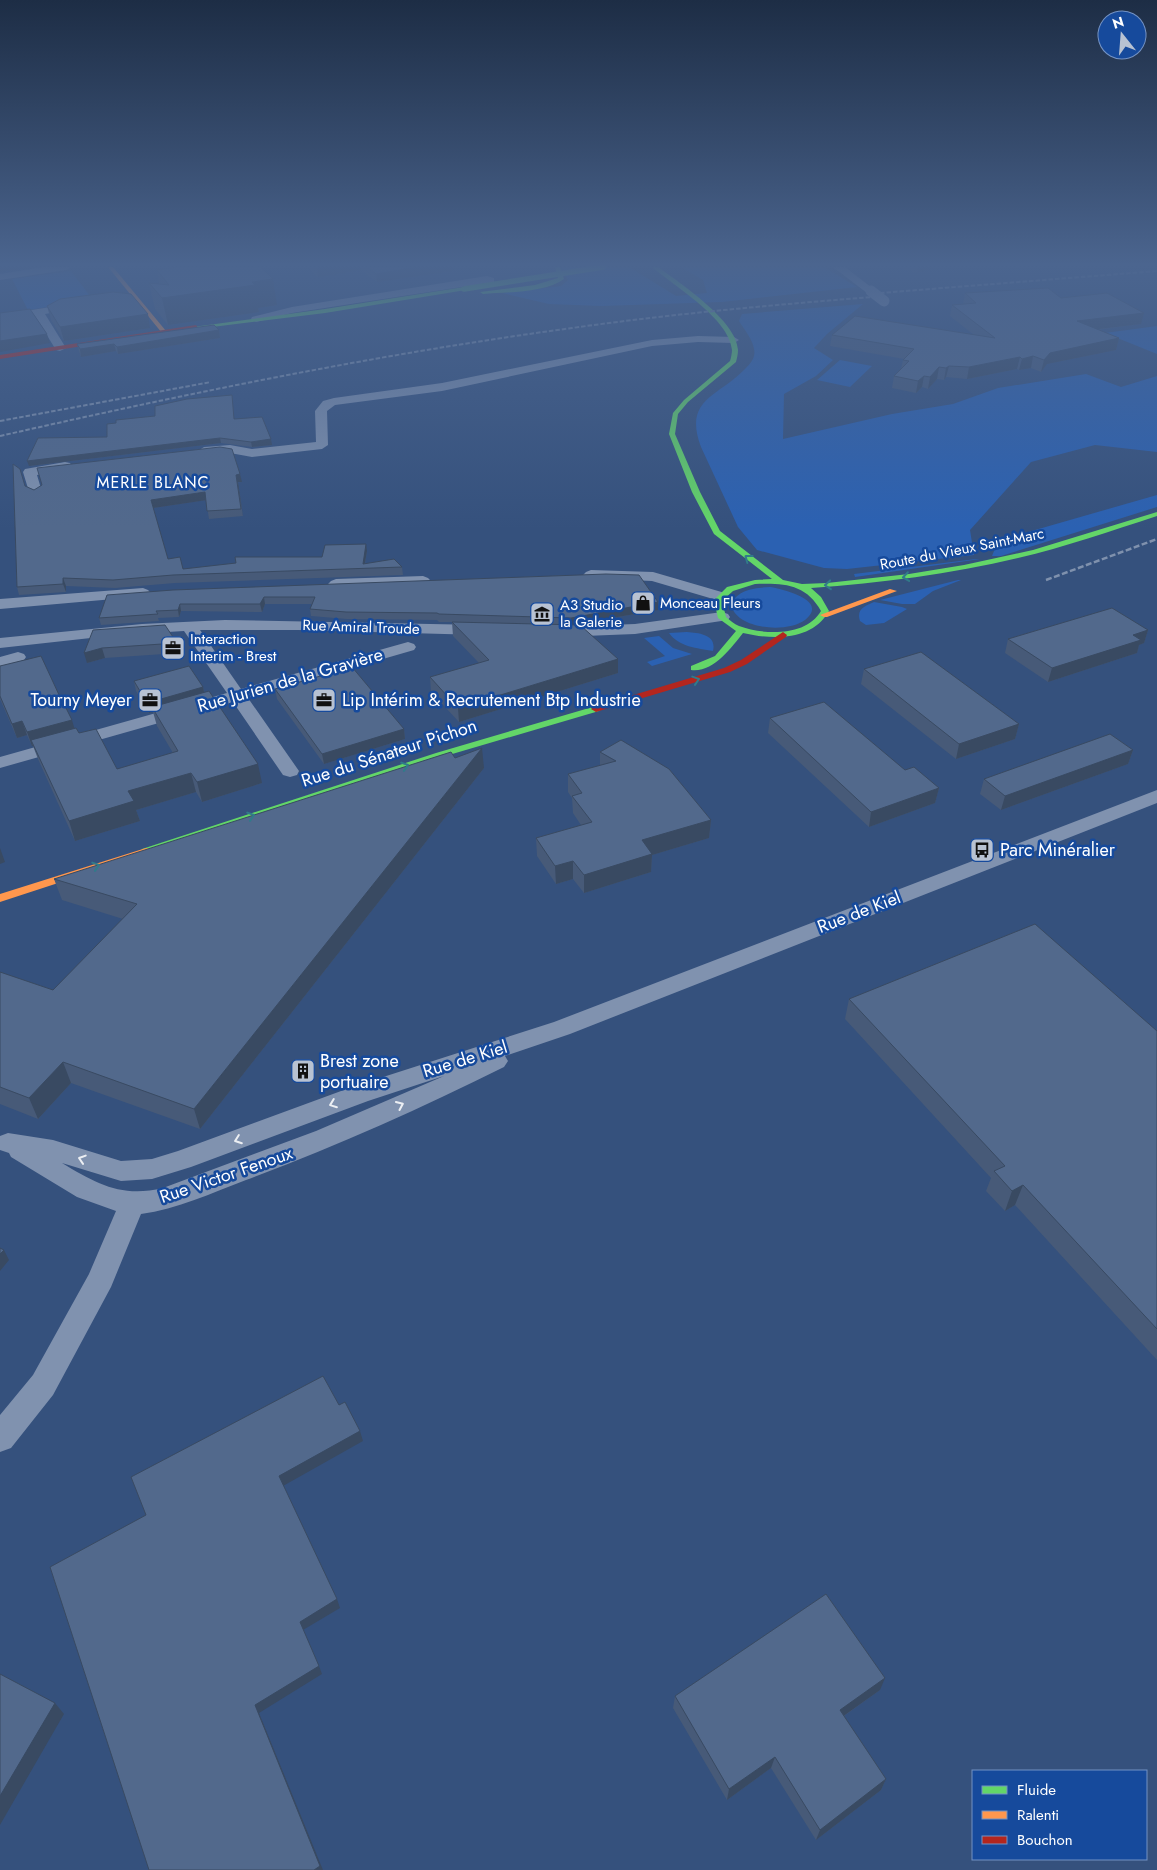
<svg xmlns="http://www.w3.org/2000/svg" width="1157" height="1870" font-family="Jost,sans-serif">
<rect width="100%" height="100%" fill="#35517d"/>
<!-- green -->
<path fill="#2b61b2" d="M561 267H629L676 296 707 293 703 280 681 267H824L857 287 722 302 601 306 549 304 502 293 561 286 568 280Z
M71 271 93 300 28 310 12 279Z
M863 304 827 334 814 348 833 360 816 376 784 394 783 439 892 414 953 404 998 388 1086 374 1121 387 1157 376V452L1095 445 1031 462 970 530 974 555 847 569 824 568 757 550 738 527 701 447C683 399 718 397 745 369 751 363 756 357 754 349 753 340 744 329 739 321L742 314Z
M1157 326V354L1105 333Z
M840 360 872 366 850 387 817 380Z
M1157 495V507L1001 556H992L996 546 1014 536Z
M980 559 855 577 854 574 976 559Z
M958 580H961L933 591 915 604H902L880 600Z
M770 587C782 589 830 600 805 620 786 634 735 629 731 604 739 589 754 588 770 587Z
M874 602 902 607 907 609 884 623 866 625 860 621C856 609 865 606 874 602Z
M687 632C700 633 717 635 713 651 697 648 679 647 669 633Z
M659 636 673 648 692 654 652 666 647 662 665 656 644 638Z"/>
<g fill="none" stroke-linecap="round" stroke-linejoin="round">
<!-- street -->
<path fill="#8092af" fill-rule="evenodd" d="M44 267H71L66 270 0 280V274Z
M833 267H845L876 291 875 293H867Z
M487 276 494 278V282L292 313 256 322 251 319 252 317 292 307Z
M76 303 81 306 80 308 45 314 66 348 60 351 56 350 35 316 0 321V315Z
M698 336 734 337 739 340 734 343 698 342 652 346 442 391 335 405 327 411 328 445 322 449 252 457 230 453 204 455 198 451 204 447 230 445 252 449 316 442 315 411 323 401 334 398 442 383 652 340Z
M65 462 70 463 72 466 70 469 37 475 42 492 35 496 30 495 23 472 25 469Z
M591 570 653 572 725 593 728 596 725 599 720 601 652 581 586 578 583 575 586 572Z
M423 576 428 578 431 581 428 584 336 589 331 587 328 584 331 581 336 579Z
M143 588 148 590 151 593 148 596 0 609V599Z
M722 612 728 614 730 617 728 620 635 634 559 637 553 635 551 632 553 629 559 627 635 624Z
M225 620 481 625 487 627 489 630 487 633 481 635 298 630H200L241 689 408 642 414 644 416 647 414 650 248 698 299 771 297 775 290 777 283 775 233 702 0 768V757L227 693 184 631 118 635 0 648V638L142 624Z
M18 652 24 654 26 657 24 660 0 667V657Z
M1157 790V803L570 1034 505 1056 508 1061 504 1067C420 1109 334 1147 246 1180 212 1193 177 1209 141 1214L111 1287 53 1395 11 1448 0 1452V1415L33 1375 89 1274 116 1211 77 1197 11 1157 9 1153 0 1150V1136L8 1133 53 1140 121 1161 152 1159 178 1151 352 1087 554 1022ZM444 1076 316 1131 163 1188C122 1198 97 1184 62 1163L121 1181 152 1179 191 1167 368 1101Z"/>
<!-- fast -->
<path fill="#63d668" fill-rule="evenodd" d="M555 267H560L564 279C545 293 506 292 483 294L480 292 535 285 558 278Z
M652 267H658C680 283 737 321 738 350 738 354 737 358 736 362L688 402 678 414 675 434 700 492 720 531 783 580 802 584 827 583 909 574 964 565 1033 550 1157 512V516C1111 531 1065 547 1018 558 950 574 881 583 811 588L821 597 829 611C812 641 773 640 743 633 731 648 713 673 691 670V666L715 656 736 631 718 618 714 601 715 599 727 587 755 580 772 579 714 534 692 492 669 434 673 413 684 400 730 361C731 358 732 353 732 350 730 319 674 286 652 267ZM755 584C784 583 806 584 821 611 806 637 763 635 739 626 734 624 730 620 726 617L722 601 733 591Z
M464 287 466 290 325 313 196 329 193 327 325 309Z
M596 706 601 709 599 711 442 757 150 853H142L141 851 142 849 436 753Z"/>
<!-- slow -->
<path fill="#ff974d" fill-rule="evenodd" d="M108 267H113L166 331V333H162Z
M890 589 897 591 827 617H824L820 615Z
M146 848 150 849 151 851 150 853 0 902V894Z"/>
<!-- jam -->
<path fill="#b3261e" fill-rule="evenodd" d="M196 325 198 328 0 359V355Z
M783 632 787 635 786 637 747 664 730 672 599 711 596 712 591 709 593 707 724 668 741 660Z"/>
<!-- rail-far1 -->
<path stroke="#7f91ad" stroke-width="2" stroke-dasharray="4.5 2" stroke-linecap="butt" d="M880 293 1157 271
M0 421 211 382
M0 436C189 393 379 354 572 328 671 314 772 305 872 297"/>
<!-- rail -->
<path stroke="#7f91ad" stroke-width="2.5" stroke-dasharray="6 2.5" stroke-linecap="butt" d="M1046 580 1157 539"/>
<!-- street-bridge -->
<path stroke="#8092af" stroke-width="11" d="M871 291 884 301"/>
<!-- fast-bridge -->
<path stroke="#63d668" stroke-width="5.5" d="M464 289 603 267"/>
</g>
<!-- wall -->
<path fill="#475a78" d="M307 267H452V271L377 282 361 270 318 277Z
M897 267H934L917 273Z
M157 270 277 305 258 308 259 312 168 325 155 309 149 283 159 284Z
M965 293 1061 298 1141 324 1097 330 1119 338 1116 350 1047 364 1041 372 1031 368 1019 370 1017 369 967 379 946 377 944 380 937 379 928 389 922 387 916 393 892 388 894 376 901 369 903 360 904 359 830 346 832 335H974L950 316 952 305 963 304Z
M47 306 150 328 64 341 51 320Z
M219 330 220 338 118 354 116 351 81 357 79 351 77 344Z
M235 419 272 445 252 447 221 443 29 466 107 437 116 423Z
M238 482 243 516 209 519 206 500 153 508 168 559 183 569 322 557 367 551 365 564 402 567 403 575 175 583 115 588 66 586V592L19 595 17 587 25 486 34 490 242 482Z
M173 590 658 602V610L573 625 618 673 459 722 431 692 430 677 479 663 453 636 452 622H439L437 620 347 619 311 616 310 609 312 604H265L262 612 181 611 179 617 158 618 159 621 101 625 99 618Z
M93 630 177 643 179 653 105 658 87 663Z
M1148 630 1144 643 1139 645 1137 653 1048 682 1005 653 1008 639Z
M0 666 60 697 62 703 74 728 117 769 173 753 157 726 153 712 149 713 136 691 134 681 203 687 204 692 262 783 202 802 196 792 136 810 140 821 75 841 38 759 33 746H32L27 735 17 738 0 699Z
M864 669 1019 724 1015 739 956 759 861 684Z
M275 689 404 729 405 739 324 764 277 699Z
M770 718 905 770 939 788 935 803 869 827 768 733Z
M1133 750 1128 764 1001 810 980 794 984 779Z
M600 752 711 820 709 838 652 855 651 872 584 893 573 879 556 884 537 856 536 838 581 825 573 813 572 798 568 792V774L600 766Z
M455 758 484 768 200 1129 71 1083 38 1119 0 1104V972L53 990 123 919 62 900 54 879Z
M849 999 1157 1031V1360L1015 1205 1005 1211 986 1191 991 1178 845 1019Z
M880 1690 844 1716 886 1779 881 1790 816 1840 771 1768 727 1800 673 1708 675 1696Z"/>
<!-- shaded-wall -->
<path fill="#394a62" d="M0 267H36L0 272Z
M319 267H361V270L318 277 317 268Z
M416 267H452V271L377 282 376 274Z
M918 267H934L917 273Z
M273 279 277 305 258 308 259 312 168 325 162 298Z
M1144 313 1141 324 1074 332 1077 321Z
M148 314 150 328 64 341 60 327Z
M219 330 220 338 118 354 117 347Z
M47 334 50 343 0 352V341Z
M1119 338 1116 350 1047 364 1041 372 1044 360 1050 353Z
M114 344 116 351 81 357 80 349Z
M1033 356 1031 368 1019 370 1022 359Z
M1020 357 1017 369 967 379 969 367Z
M949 366 946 377 944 380 946 368Z
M939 367 937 379 928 389 930 377Z
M924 376 922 387 916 393 918 381Z
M220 438 221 443 29 466 27 461Z
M271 439 272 445 252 447 251 442Z
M240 474 242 482H238L243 516 236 475Z
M205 492 207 500 153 508 151 500Z
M366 544 367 551 364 568 363 564Z
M63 578 66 586V592L63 584Z
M264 597 265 604 262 612 260 604Z
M658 602V610L571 625V618Z
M180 604 181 611 179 617 178 610Z
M1148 630 1144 643 1139 645 1137 653 1048 682 1052 668 1133 635Z
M102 648 105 658 87 663 84 653Z
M618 659V673L459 722 458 708Z
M203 687 205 697 152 707 153 712 149 713 147 703Z
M72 720 76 734 31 740 33 746H32L27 732Z
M22 721 27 735 17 738 12 724Z
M1019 724 1015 739 956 759 959 744Z
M404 729 405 739 324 764 322 754Z
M482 748 484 768 200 1129 194 1109Z
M1133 750 1128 764 1001 810 1005 796Z
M258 764 262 783 202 802 197 782Z
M191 773 196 792 136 810 140 821 75 841 69 821 128 791Z
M939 788 935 803 869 827 871 812Z
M711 820 709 838 652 855 651 872 584 893V875L642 840Z
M0 848 5 862 0 864Z
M573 861V879L556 884 555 866Z
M63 1062 71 1083 38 1119 29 1098Z
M1023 1185 1015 1205 1005 1211 1012 1191Z
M4 1250 9 1260 0 1271V1254Z
M360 1431 363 1441 283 1486 279 1476Z
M337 1599 340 1608 303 1630 300 1622Z
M319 1666 322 1674 259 1713 323 1870H314L255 1705Z
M885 1678 880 1690 835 1722 840 1710Z
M55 1703 64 1714 0 1825V1796Z
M775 1757 771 1768 727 1800 729 1789Z
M886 1779 881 1790 816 1840 820 1830Z"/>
<!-- building -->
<path fill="#52698c" stroke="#394a62" d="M177 267H261L273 279 252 282 255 285 162 298 149 283 169 285 157 270Z
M368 267H416L376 274Z
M1048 288 1061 298 1107 293 1144 313 1077 321 1119 338 1050 353 1044 360 1033 356 1022 359 1020 357 969 367 949 366 946 368 939 367 930 377 924 376 918 381 894 376 909 361 903 360 914 349 832 335 855 316 995 338 952 305 976 303 965 293Z
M113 292 131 294 148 314 60 327 47 306 60 299Z
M30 309 47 334 0 341V313Z
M214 325 219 330 117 347 114 344 80 349 77 344Z
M232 395 234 419 262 417 271 439 251 442 220 438 27 461 38 438 107 437V424L116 423V420L155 416V406L187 399Z
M220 447 232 449 240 474 236 475 241 509 207 511 205 492 151 500 168 559 180 557 183 569 236 563 235 557H322L325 545 366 544 363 564 394 559 402 567 173 575 113 580 63 578V584L17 587 13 464 20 469 25 486 34 490 42 485 37 468Z
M606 574 639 575 658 602 571 618 439 614 437 613 346 612 310 609 315 597H264L260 604H180L178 610 156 611 158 614 99 618 107 595 173 590Z
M1112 608 1148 630 1133 635 1141 640 1052 668 1008 639Z
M452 622 580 625 618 659 458 708 430 677 489 660Z
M165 625 177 643 102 648 84 653 93 630Z
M921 652 1019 724 959 744 864 669Z
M41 656 60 697V708L63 702 72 720 27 732 22 721 12 724 0 696V666Z
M189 666 203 687 147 703 134 681Z
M352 667 404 729 322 754 275 689Z
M209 691 258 764 197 782 191 773 128 791 134 801 69 821 31 740 76 728 79 733 96 729 117 769 178 751 152 707Z
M824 702 905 770 914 767 939 788 871 812 770 718Z
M1110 734 1133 750 1005 796 984 779Z
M621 740 669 769 711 820 642 840 652 854 584 875 573 861 555 866 536 838 592 822 572 796 582 793 568 774 616 761 600 752Z
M482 748 194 1109 63 1062 29 1098 0 1087V972L53 990 137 904 54 879 451 752 455 758Z
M1035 924 1157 1031V1329L1023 1185 1012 1191 994 1171 1005 1166 849 999Z
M0 1248 4 1250 0 1254Z
M323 1376 339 1405 345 1402 360 1431 279 1476 337 1599 300 1622 319 1666 255 1705 320 1866 314 1870H149L50 1567 146 1515 131 1477Z
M826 1594 885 1678 840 1710 886 1779 820 1830 775 1757 729 1789 675 1696Z
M0 1674 55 1703 0 1796Z"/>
<!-- one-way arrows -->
<defs><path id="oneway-chevron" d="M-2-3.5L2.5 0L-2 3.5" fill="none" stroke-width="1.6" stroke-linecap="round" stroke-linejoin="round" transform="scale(1.25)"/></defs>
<g stroke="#317b8a">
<use href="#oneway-chevron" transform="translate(748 558) rotate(-143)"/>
<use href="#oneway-chevron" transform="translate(906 577) rotate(172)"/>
<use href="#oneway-chevron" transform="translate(828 585) rotate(175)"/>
<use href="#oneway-chevron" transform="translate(696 680) rotate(-18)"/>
<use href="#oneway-chevron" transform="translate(405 766) rotate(-18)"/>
<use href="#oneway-chevron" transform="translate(251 816) rotate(-18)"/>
<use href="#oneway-chevron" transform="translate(96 866) rotate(-18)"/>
</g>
<g stroke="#eceff3">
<use href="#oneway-chevron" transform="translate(333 1104) rotate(159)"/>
<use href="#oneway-chevron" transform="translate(400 1105) rotate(-24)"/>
<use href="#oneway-chevron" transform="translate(238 1140) rotate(160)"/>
<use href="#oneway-chevron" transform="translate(82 1159) rotate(-162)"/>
</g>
<!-- sky -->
<linearGradient id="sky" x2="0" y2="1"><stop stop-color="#1d2d45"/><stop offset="0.5" stop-color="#4b658f"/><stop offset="1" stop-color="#4b658f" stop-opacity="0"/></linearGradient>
<rect width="1157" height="529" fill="url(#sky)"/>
<!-- icons -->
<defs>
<g id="shop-square" transform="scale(1.25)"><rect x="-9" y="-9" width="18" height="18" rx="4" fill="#b8c2d2" stroke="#164a9c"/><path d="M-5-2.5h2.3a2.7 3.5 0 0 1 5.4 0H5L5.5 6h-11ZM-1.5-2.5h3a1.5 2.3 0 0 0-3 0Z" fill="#111"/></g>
<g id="museum-square" transform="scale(1.25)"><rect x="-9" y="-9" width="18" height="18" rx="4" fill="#b8c2d2" stroke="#164a9c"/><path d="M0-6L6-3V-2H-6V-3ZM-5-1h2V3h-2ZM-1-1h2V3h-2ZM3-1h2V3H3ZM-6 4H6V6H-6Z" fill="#111"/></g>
<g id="office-square" transform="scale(1.25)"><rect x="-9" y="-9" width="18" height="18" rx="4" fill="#b8c2d2" stroke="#164a9c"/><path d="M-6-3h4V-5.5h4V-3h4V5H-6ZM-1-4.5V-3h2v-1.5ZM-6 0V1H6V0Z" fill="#111"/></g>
<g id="bus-square" transform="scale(1.25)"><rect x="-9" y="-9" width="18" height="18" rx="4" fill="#b8c2d2" stroke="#164a9c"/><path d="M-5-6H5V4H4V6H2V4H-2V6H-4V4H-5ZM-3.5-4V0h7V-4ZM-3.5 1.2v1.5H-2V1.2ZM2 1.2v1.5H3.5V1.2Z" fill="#111"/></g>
<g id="building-square" transform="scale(1.25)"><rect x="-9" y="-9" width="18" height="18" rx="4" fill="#b8c2d2" stroke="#164a9c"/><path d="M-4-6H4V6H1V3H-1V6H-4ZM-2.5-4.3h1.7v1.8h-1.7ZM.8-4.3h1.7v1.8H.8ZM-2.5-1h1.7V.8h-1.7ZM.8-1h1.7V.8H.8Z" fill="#111"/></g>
</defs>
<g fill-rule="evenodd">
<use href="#shop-square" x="643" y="603"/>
<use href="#museum-square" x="542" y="614"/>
<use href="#office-square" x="173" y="648"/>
<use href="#office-square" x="150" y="700"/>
<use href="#office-square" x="324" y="700"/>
<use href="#bus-square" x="982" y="850"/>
<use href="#building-square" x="303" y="1071"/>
</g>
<g text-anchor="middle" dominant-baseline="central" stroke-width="5" stroke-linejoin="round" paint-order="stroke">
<!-- far-street labels -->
<g font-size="15" fill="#fff" stroke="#164a9c">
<text transform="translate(962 549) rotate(-11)">Route du Vieux Saint-Marc</text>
<text transform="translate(361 627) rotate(2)">Rue Amiral Troude</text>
</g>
<!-- far-poi labels -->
<g font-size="15" fill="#fff" stroke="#164a9c" text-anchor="start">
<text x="660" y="603">Monceau Fleurs</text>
<text x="560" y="605">A3 Studio<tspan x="560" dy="17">la Galerie</tspan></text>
<text x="190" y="639">Interaction<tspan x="190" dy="17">Interim - Brest</tspan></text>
</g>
<!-- far-neighbourhood labels -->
<g font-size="16" letter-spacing="1" fill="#fff" stroke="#164a9c">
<text x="153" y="482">MERLE BLANC</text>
</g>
<!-- street labels -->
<g font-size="18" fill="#fff" stroke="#164a9c">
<text transform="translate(290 680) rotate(-16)">Rue Jurien de la Gravière</text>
<text transform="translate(389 753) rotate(-18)">Rue du Sénateur Pichon</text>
<text transform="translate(859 912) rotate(-21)">Rue de Kiel</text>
<text transform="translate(465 1059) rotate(-17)">Rue de Kiel</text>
<text transform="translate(226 1175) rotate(-19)">Rue Victor Fenoux</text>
</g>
<!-- poi labels -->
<g font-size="18" fill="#fff" stroke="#164a9c" text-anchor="start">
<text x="132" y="700" text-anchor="end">Tourny Meyer</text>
<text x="342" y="700">Lip Intérim &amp; Recrutement Btp Industrie</text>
<text x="1000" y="850">Parc Minéralier</text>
<text x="320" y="1061">Brest zone<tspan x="320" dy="21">portuaire</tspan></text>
</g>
</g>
<!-- legend -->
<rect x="972" y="1770" width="175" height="90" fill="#164a9c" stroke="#7392c4"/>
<rect x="982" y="1786" width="25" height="8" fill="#63d668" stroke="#7392c4"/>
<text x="1017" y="1795" font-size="15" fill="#ffffff">Fluide</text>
<rect x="982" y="1811" width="25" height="8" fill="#ff974d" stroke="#7392c4"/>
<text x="1017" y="1820" font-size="15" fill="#ffffff">Ralenti</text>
<rect x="982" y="1836" width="25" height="8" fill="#b3261e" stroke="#7392c4"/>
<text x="1017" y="1845" font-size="15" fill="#ffffff">Bouchon</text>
<!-- north arrow -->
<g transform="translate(1122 35) rotate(343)"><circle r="24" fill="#164a9c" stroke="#7392c4"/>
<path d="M0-4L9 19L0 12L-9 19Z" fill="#b8c2d2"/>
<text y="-8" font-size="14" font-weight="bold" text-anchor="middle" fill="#ffffff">N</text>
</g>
</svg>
